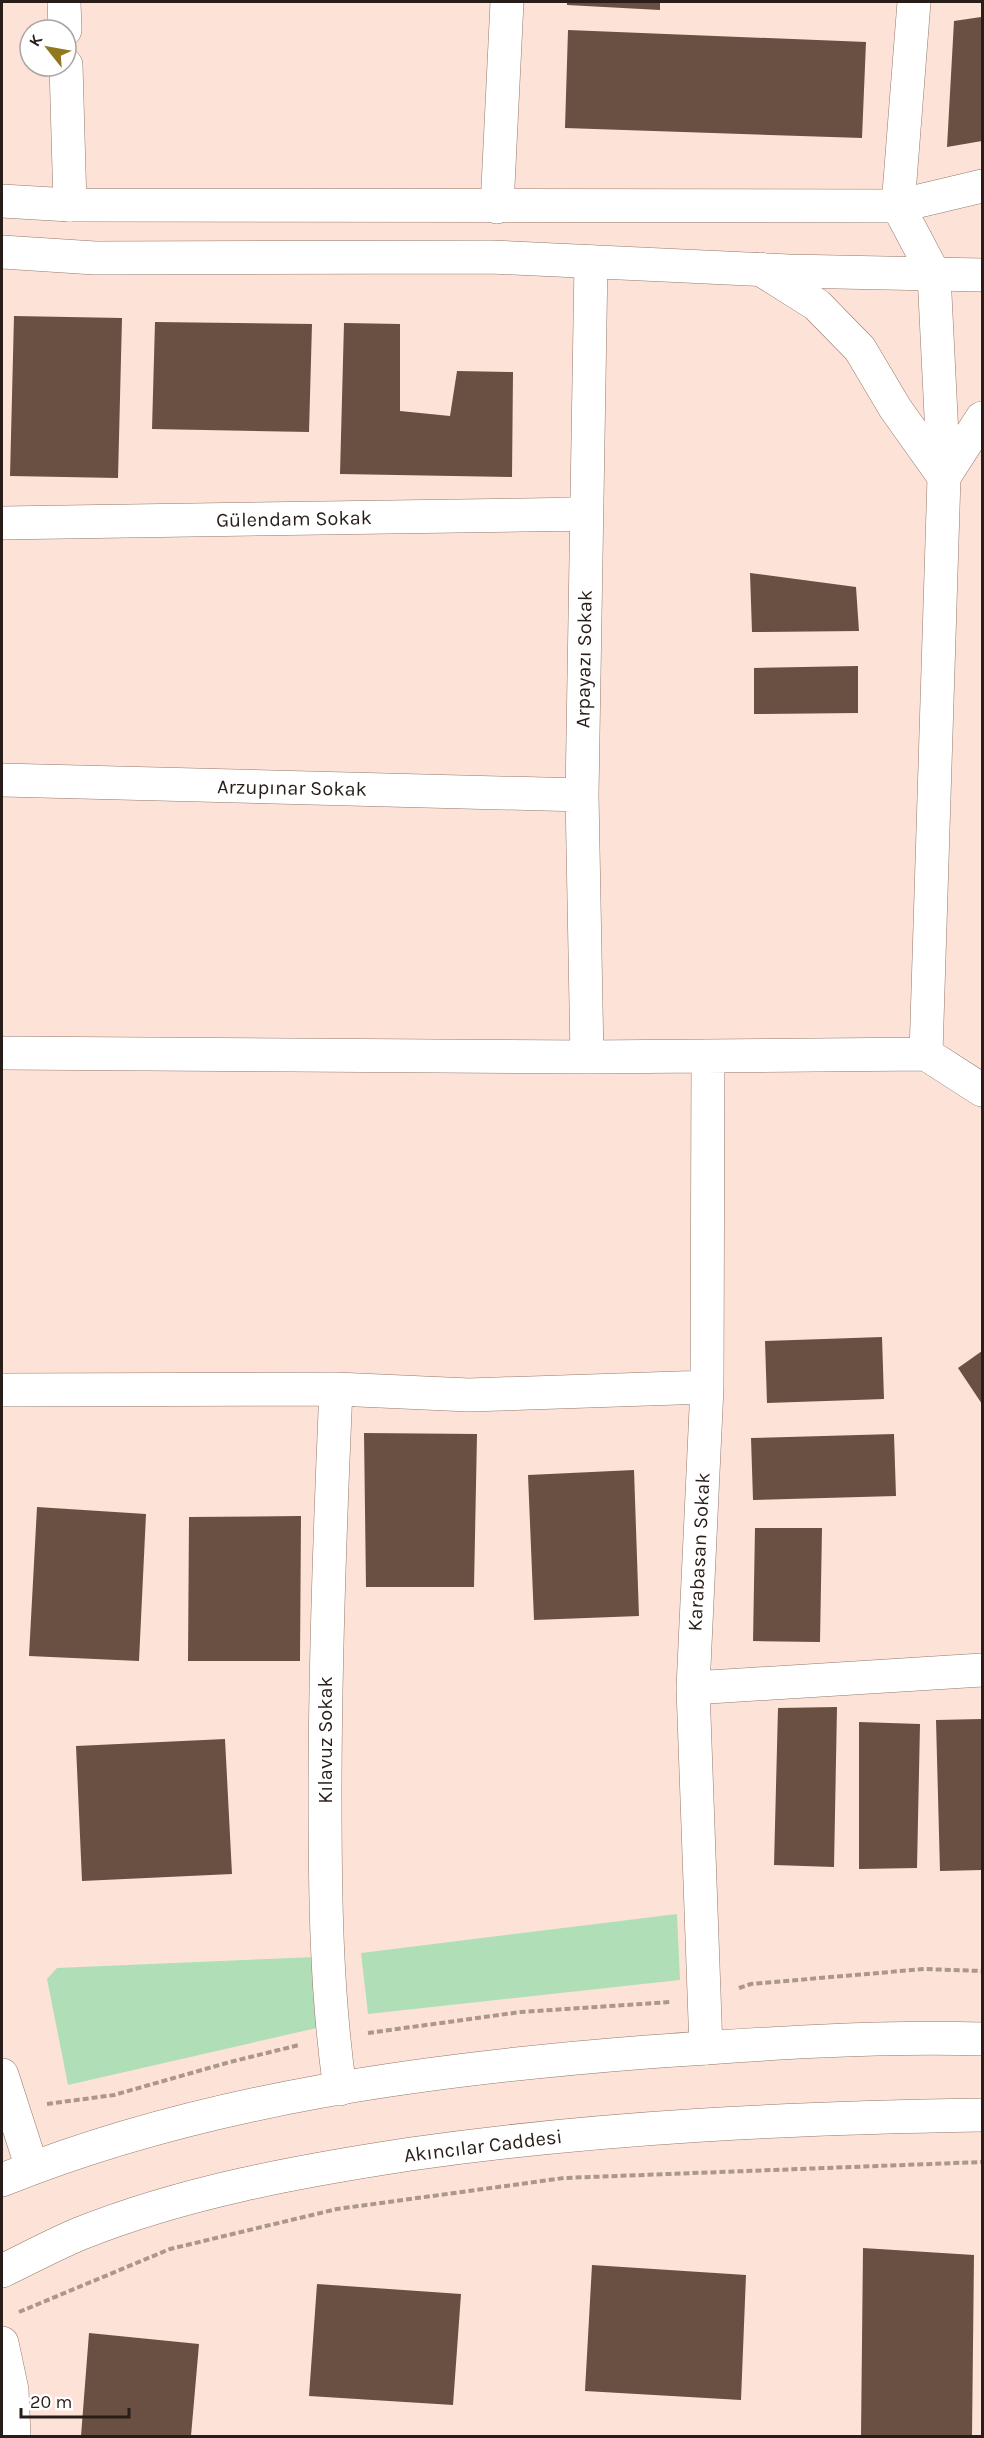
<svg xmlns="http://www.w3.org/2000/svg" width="984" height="2438" font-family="Karla,sans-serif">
<rect width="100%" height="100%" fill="#fde3d7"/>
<!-- green -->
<path fill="#b0dfb7" d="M677 1914 680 1980 368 2014 361 1953Z
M315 1957 321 2027 68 2085 47 1979 57 1968Z"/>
<!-- building -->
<path fill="#6a5043" d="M567 2H660V10L567 5Z
M981 17 982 141 947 147 954 21Z
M568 30 866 42 862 138 565 128Z
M14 316 122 318 118 478 10 476Z
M155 322 312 324 309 432 152 429Z
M344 323 400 324V411L450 416 457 371 513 372 512 477 340 474Z
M750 573 856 587 859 631 752 632Z
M858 666V713L754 714V668Z
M882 1337 884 1399 767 1403 765 1341Z
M982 1351V1404L958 1368Z
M364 1433 477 1434 474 1587H366Z
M894 1434 896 1496 753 1500 751 1438Z
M634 1470 639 1616 534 1620 528 1475Z
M37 1507 146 1514 139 1661 29 1656Z
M301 1516 300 1661H188L189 1517Z
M755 1528H822L820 1642 753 1641Z
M837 1707 834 1867 774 1865 778 1708Z
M982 1719V1870L940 1871 936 1720Z
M859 1722 920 1724 917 1868 859 1869Z
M225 1739 232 1874 82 1881 76 1746Z
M863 2248 974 2255 972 2436H861Z
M592 2265 746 2275 741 2400 585 2391Z
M317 2284 461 2294 453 2405 309 2396Z
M89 2333 199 2344 191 2436H81Z"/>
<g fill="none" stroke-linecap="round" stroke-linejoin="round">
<!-- street casing -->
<g stroke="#94786a" stroke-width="34">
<path id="street" d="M64 2 65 30
M914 2 898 206 934 274 944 477 926 1054
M66 65 70 205
M497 207 507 2
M760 269 817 305 860 349 895 408 944 477 982 418
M2 523 586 514
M2 780 582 795
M2 1053 587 1057 926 1054 982 1090
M587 1057 582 795 591 262
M336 1389C330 1525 325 1659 325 1794 325 1892 326 1992 340 2089
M2 1390 336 1389 469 1395 707 1387
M693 1688 982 1670
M706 2048 693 1688 707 1387 708 1056
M2 2075 32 2168
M2 2343 12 2390 14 2436"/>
</g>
<!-- secondary casing -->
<g stroke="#94786a" stroke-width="34">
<path id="secondary" d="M2 201 70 205 898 206 982 186
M2 252 95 258 491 257 789 271 982 275
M2 2180C206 2098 430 2069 647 2052 758 2044 871 2036 982 2039
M2 2271C27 2259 53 2245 79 2234 184 2192 299 2171 411 2154 601 2127 790 2118 982 2115"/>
</g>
<!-- path -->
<path stroke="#ab978d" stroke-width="4" stroke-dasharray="6 3" stroke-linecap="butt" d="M739 1988 751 1984 924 1969 982 1971
M368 2033 521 2012 671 2002
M47 2104 114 2095 230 2062 299 2045
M19 2312 170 2249 337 2209 564 2178 982 2162"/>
<!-- street -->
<use href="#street" stroke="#fff" stroke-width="33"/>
<!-- secondary -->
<use href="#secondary" stroke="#fff" stroke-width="33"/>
</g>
<g text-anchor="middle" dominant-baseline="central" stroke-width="6" stroke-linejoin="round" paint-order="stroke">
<!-- street labels -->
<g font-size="20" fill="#281d18" stroke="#fff">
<text transform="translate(294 519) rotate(-1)">Gülendam Sokak</text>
<text transform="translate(584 659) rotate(-89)">Arpayazı Sokak</text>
<text transform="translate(292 788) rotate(1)">Arzupınar Sokak</text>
<text transform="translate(699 1552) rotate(-87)">Karabasan Sokak</text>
<text transform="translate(325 1740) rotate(-90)">Kılavuz Sokak</text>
<text transform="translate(483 2146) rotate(-7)">Akıncılar Caddesi</text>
</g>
</g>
<!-- border -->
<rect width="984" height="2438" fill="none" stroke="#281d18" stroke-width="6"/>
<!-- north arrow -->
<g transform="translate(48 48) rotate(301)"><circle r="28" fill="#ffffff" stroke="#a9a5a3" stroke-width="1.5"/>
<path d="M0-4.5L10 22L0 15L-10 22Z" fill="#91771d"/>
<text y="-9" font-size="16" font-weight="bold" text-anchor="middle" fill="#281d18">K</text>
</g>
<!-- scale -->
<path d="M21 2408v9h108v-9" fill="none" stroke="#281d18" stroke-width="3"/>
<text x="30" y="2408" font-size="18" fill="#281d18" stroke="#ffffff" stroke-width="4.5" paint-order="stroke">20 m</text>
</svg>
